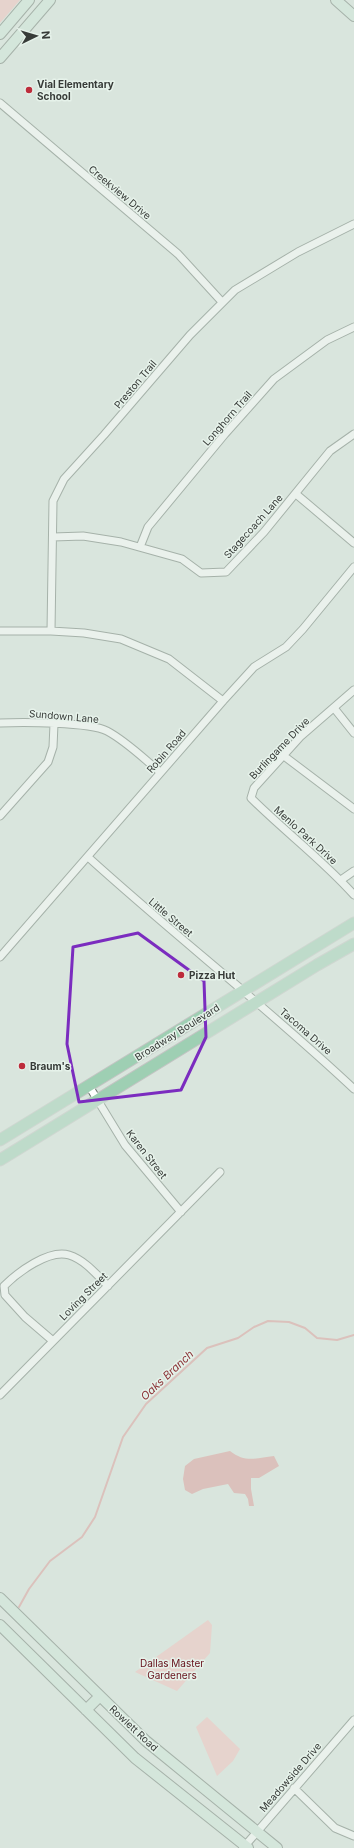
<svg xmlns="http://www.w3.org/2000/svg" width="354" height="1848" font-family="Inter,sans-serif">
<rect width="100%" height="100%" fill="#d9e5dd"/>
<!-- green -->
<path fill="#f7bcba" d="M0 0H20L0 23Z
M208 1620 212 1625 210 1653 177 1691 135 1672Z
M207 1717 240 1749 233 1761 217 1776 196 1727Z"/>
<!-- water -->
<path fill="#de9594" d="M230 1451C245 1463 256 1458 274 1456L279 1466 259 1478H251V1489L254 1506H249L248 1499 245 1494 234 1493 228 1484 203 1489 192 1494 185 1490 183 1479 185 1466 194 1459Z"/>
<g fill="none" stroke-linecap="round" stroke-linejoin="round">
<!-- stream -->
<path stroke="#de9594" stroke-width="2" d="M19 1607 29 1589 50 1561 82 1537 95 1517 123 1437 146 1404 207 1348 238 1338 254 1327 268 1321 289 1322 305 1328 317 1338 337 1340 354 1335"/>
<!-- street casing -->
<g stroke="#68736c" stroke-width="9">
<path id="street" d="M0 103 178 254 222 302
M296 494 354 543
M53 537 83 536 121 542 182 559 201 573 226 572 264 532 330 451 354 434
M140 547 148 527 225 434 274 379 327 340 354 327
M0 631H51L84 633 121 639 169 659 223 701
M51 631 53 501 64 479 104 435 190 335 235 290 298 252 354 224
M354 690 301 736 254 788 251 798C284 831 323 860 354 895
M334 708 354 733
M0 723C22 722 90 722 107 731 126 741 143 758 160 772
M284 756 354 809
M0 816 48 762 53 747 54 724
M88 857C175 936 268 1008 354 1089
M341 880 354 871
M0 957 223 701 254 667 286 647 303 629 354 567
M89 1086 125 1145 181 1212
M53 1341 25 1317 5 1295 4 1286C18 1272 49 1249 69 1255 85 1260 97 1275 108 1286
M0 1395 220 1172
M294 1788 335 1828 354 1836
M243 1848 354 1720"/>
</g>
<!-- secondary casing -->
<g stroke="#68736c" stroke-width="12">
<path id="secondary" d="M336 0 354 16
M0 34 29 0
M0 58 50 0
M0 1598 146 1741 277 1848
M0 1625 135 1758 248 1848
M86 1710 100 1696"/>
</g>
<!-- primary casing -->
<g stroke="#c3c4c3" stroke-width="13">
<path id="primary" d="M0 1140 354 923
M0 1160 317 965 354 944"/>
</g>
<!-- street -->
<use href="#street" stroke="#fff" stroke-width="7"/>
<!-- secondary -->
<use href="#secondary" stroke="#cfe7d9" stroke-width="10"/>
<!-- primary -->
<use href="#primary" stroke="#9ecfb3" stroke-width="11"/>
</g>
<!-- marked area -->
<path d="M0 0H354V1848H0ZM138 933 204 981 206 1037 181 1090 79 1102 67 1044 73 947Z" fill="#d9e5dd" fill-opacity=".55" fill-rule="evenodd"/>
<path fill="none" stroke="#7b2cbf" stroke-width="3" stroke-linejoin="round" d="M138 933 204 981 206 1037 181 1090 79 1102 67 1044 73 947Z"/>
<!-- markers -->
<g fill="#bd2c3b" stroke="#e6f2ea" stroke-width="1.5">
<circle cx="29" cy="90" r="4"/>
<circle cx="181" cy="975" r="4"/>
<circle cx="22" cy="1066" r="4"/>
</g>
<g text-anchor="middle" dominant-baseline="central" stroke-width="3" stroke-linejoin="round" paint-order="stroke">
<!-- poi labels -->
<g font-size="10" font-weight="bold" fill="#373b38" stroke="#e6f2ea" text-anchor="start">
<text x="37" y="84">Vial Elementary<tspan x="37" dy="12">School</tspan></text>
<text x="189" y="975">Pizza Hut</text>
<text x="30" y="1066">Braum's</text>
</g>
<!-- street labels -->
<g font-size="10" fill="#373b38" stroke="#e6f2ea">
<text transform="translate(120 192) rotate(40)">Creekview Drive</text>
<text transform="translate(135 384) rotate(-50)">Preston Trail</text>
<text transform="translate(227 418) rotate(-49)">Longhorn Trail</text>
<text transform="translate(253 526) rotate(-48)">Stagecoach Lane</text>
<text transform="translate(64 716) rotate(5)">Sundown Lane</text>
<text transform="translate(279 748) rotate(-46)">Burlingame Drive</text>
<text transform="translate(166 751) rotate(-49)">Robin Road</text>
<text transform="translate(306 835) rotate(42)">Menlo Park Drive</text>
<text transform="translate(171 917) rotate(40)">Little Street</text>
<text transform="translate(306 1031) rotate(41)">Tacoma Drive</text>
<text transform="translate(177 1032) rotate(-32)">Broadway Boulevard</text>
<text transform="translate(147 1154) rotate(52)">Karen Street</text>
<text transform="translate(83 1296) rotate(-45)">Loving Street</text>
<text transform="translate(134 1728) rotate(43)">Rowlett Road</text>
<text transform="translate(290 1777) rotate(-49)">Meadowside Drive</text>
</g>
<!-- park labels -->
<g font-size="10" fill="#66101a" stroke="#e6f2ea">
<text x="172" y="1663">Dallas Master<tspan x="172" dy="12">Gardeners</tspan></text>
</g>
<!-- water labels -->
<g font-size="11" font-style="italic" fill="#8c3539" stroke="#e6f2ea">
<text transform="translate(167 1375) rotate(-43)">Oaks Branch</text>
</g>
</g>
<!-- north arrow -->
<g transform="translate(36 36) rotate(85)" stroke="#e6f2ea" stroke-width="3" paint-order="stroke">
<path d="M0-3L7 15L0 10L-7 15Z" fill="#373b38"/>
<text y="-6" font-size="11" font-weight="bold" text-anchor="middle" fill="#373b38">N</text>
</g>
</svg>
